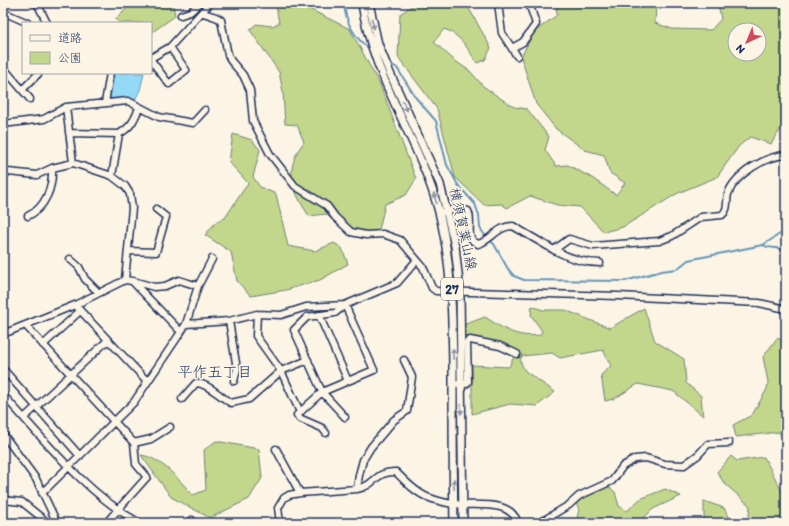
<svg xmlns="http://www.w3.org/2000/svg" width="789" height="526" font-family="Itim,'Klee One',sans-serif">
<rect width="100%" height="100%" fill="#fcf5e5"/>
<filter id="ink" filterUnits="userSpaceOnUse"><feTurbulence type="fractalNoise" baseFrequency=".025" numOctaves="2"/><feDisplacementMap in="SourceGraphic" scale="8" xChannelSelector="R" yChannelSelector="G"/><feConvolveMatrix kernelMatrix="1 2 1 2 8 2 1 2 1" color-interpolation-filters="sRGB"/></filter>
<g filter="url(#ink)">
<!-- green -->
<path fill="#c2d68c" stroke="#6e8275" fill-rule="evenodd" d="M132 3H173L175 16 151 33V23H119L116 19Z
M284 3H297L350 29 380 85 416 179 406 195 385 204 379 230C357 234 342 230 326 214L309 216C292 190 283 169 304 142L297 125 285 124 283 92 279 72 250 30 256 24 272 26 279 23 276 6Z
M416 3H466L491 48 485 60 477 63C468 49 460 34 444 29L434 42 455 61 470 71 483 86 500 98 514 107 527 109 549 137 545 150 556 166 568 165 592 178 616 195 625 183 610 173 604 155 585 150 556 129 536 104 521 57 534 32 557 15 556 3H659L656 6 655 23 672 29 711 30 721 19 718 3H786V121L771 144 750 137 739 146 717 177 678 193 623 227 604 232 580 207 557 205 530 196 507 208 502 204 484 205 455 177 437 109 398 57 400 14ZM735 30H759V54H735Z
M233 134 252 140 260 150 253 177 260 187 276 194 288 246 315 251 334 243 342 248 348 264 320 280 286 290 251 296 237 281 231 252 205 235 216 222 225 218 248 183 229 162Z
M532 306 543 310H565L610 328 644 308 655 341 684 359 686 383 701 396 703 416 673 391 638 384 614 399 605 401 601 375 611 366 603 350 560 358 552 353 522 356 520 361 525 371 555 392 537 406 510 404 472 414V365L509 367 516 352 464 336 463 325 485 317C504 329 516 338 540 335L542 331 531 315Z
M777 338 786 342V372H784L786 376V447L779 432 736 437 733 425 752 415 767 389 768 382 763 357Z
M216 441 259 449 262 478 249 499 210 518 171 497 141 455C162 458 179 480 193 495L206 490 204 450Z
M731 456 737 461 764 457 786 499V523H748L750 506 724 483 717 472Z
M608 486 615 492 619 506 627 511 640 499 665 489 681 496 653 509 639 523H576L579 509 573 499Z
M704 501 724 508 733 523H704Z"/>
<!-- water -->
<path fill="#94d9f6" stroke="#6495b9" d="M113 73H144L140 90 134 102 128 99H109Z"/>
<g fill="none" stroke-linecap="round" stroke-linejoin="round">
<!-- stream -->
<path stroke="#6495b9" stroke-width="2" d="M344 3C345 22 355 39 371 50
M388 62 397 68 416 98 436 121 447 165 458 185 475 204 479 215 480 228 486 237 494 244 508 269 514 276 524 280 625 281 661 271 677 269 688 260 763 245 786 230
M763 245C770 250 780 245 786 252"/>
<!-- minor casing -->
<g stroke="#1b2f5e" stroke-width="9">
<path id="minor" d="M37 3 47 23
M498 3 502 33 517 56
M3 12 28 23
M202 12C209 16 215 15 221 20L228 55 231 61 243 75 250 90 253 121 270 154 295 186 327 206 335 217 351 232 366 235 383 234 400 240 423 267 432 288 436 291 618 296 759 303 786 309
M181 15 190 12 200 3
M512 48 523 42 536 24 529 3
M151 58 170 47 210 3
M151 60 169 84 186 70 170 47
M7 72 30 99
M22 90 39 73
M105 103 110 73
M66 107 73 163
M3 124 44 119 66 107 128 101 159 117 193 123 205 110
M69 133 119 134
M3 169 8 172 37 175 52 168 73 163 112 176 125 186 130 194 132 208 125 280
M112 176 119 134C131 127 134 121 139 108
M443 212 458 209 468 211C474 223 463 238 478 244 492 240 497 226 513 226L554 250 569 239 593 246 659 241 672 236 701 217 722 215C729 209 726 202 728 194 735 174 766 156 786 155
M28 216C46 207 53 187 52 168
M554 250C569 258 583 263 600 263
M128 251 156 252 166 217 156 209
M70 259 79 267 85 279 99 293
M133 281 154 287 165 286 179 280 198 286
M75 305 147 381
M257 314 256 336 281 371 300 412
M319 315 348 381
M229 321 237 369 234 381
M186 324 229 321 257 314 281 315 306 307 345 305 397 283 417 260
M26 326 134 443 136 464 147 477 106 523
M3 334 75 305 125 280 132 281 181 332 186 324 198 286 212 259
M43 345 80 311
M3 369 80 456
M458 384H466L468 382 467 342 470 340 500 346 517 354
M3 395C44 439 87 495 140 523
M182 399 196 383C207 383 221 397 231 403L249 399 281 371 308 360
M24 418 108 340
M326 433 322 428 299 418 297 415 322 392 374 370 345 305 335 313 307 317 294 330 322 392 345 417
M3 434 36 479 57 523
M134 443 151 439 170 427
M276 449 300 493
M357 489C376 486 374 471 396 472 405 481 415 492 427 497 435 500 445 503 454 504 474 507 510 498 518 523
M42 493 134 402 181 332
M3 500 22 502 48 523
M190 523 192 520
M280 523 278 508 284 498 289 495 300 493 357 489 359 475 363 460 371 447 394 420 407 411 412 377 404 360
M539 523 569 505 579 496 612 481 623 466 635 459 646 458 665 464 684 465 698 455 708 444 729 443"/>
</g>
<!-- major casing -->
<g stroke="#1b2f5e" stroke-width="10">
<path id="major" d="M362 3C372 78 420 140 439 212 452 263 452 314 453 366 453 418 453 471 454 523
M369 3 378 44 389 71 440 184 455 246 460 292 463 523"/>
</g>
<!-- minor -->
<use href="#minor" stroke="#fcf5e5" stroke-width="6"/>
<!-- major -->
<use href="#major" stroke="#fcf5e5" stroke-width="7"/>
</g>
<!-- one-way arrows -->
<defs><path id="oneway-solid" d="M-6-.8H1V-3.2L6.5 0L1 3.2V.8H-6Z"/></defs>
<g fill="#8c92a2">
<use href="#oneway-solid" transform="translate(373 24) rotate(76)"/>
<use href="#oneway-solid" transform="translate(405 106) rotate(65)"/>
<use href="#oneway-solid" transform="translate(435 198) rotate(-106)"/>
<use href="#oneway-solid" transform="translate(453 354) rotate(-91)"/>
<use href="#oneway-solid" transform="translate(461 409) rotate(89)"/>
<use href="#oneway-solid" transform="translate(454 484) rotate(-91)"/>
</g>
</g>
<g text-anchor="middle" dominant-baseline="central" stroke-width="3.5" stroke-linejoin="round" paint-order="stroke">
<!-- shield labels -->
<rect fill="#fcf5e5" stroke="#5e6a86" stroke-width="1" x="441" y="278" width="22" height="22" rx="3"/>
<g font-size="13" font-weight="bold" fill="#1b2f5e">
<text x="452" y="289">27</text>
</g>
<!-- street labels -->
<g font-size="14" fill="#1b2f5e" stroke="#fcf5e5">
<text transform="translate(463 229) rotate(78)">横須賀葉山線</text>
</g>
<!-- neighbourhood labels -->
<g font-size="15" fill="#1b2f5e" stroke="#fcf5e5">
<text x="215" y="372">平作五丁目</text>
</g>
</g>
<!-- margin -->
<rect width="789" height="526" fill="none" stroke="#fcf5e5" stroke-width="16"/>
<rect x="8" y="8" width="773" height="510" fill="none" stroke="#1b2f5e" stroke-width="1.5" filter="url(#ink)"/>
<!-- legend -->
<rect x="22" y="22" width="130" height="52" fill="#fcf5e5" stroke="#a2a6af"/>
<rect x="30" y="35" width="20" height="6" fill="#fcf5e5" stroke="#a2a6af"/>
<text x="58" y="42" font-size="12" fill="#1b2f5e">道路</text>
<rect x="30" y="52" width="20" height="12" fill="#c2d68c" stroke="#a2a6af"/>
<text x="58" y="62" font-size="12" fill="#1b2f5e">公園</text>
<!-- north arrow -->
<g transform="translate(747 42) rotate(224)"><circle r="19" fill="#fcf5e5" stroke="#a2a6af"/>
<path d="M0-3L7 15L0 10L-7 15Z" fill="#d1495b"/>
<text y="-6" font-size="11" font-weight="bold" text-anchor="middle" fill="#1b2f5e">N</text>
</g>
</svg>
